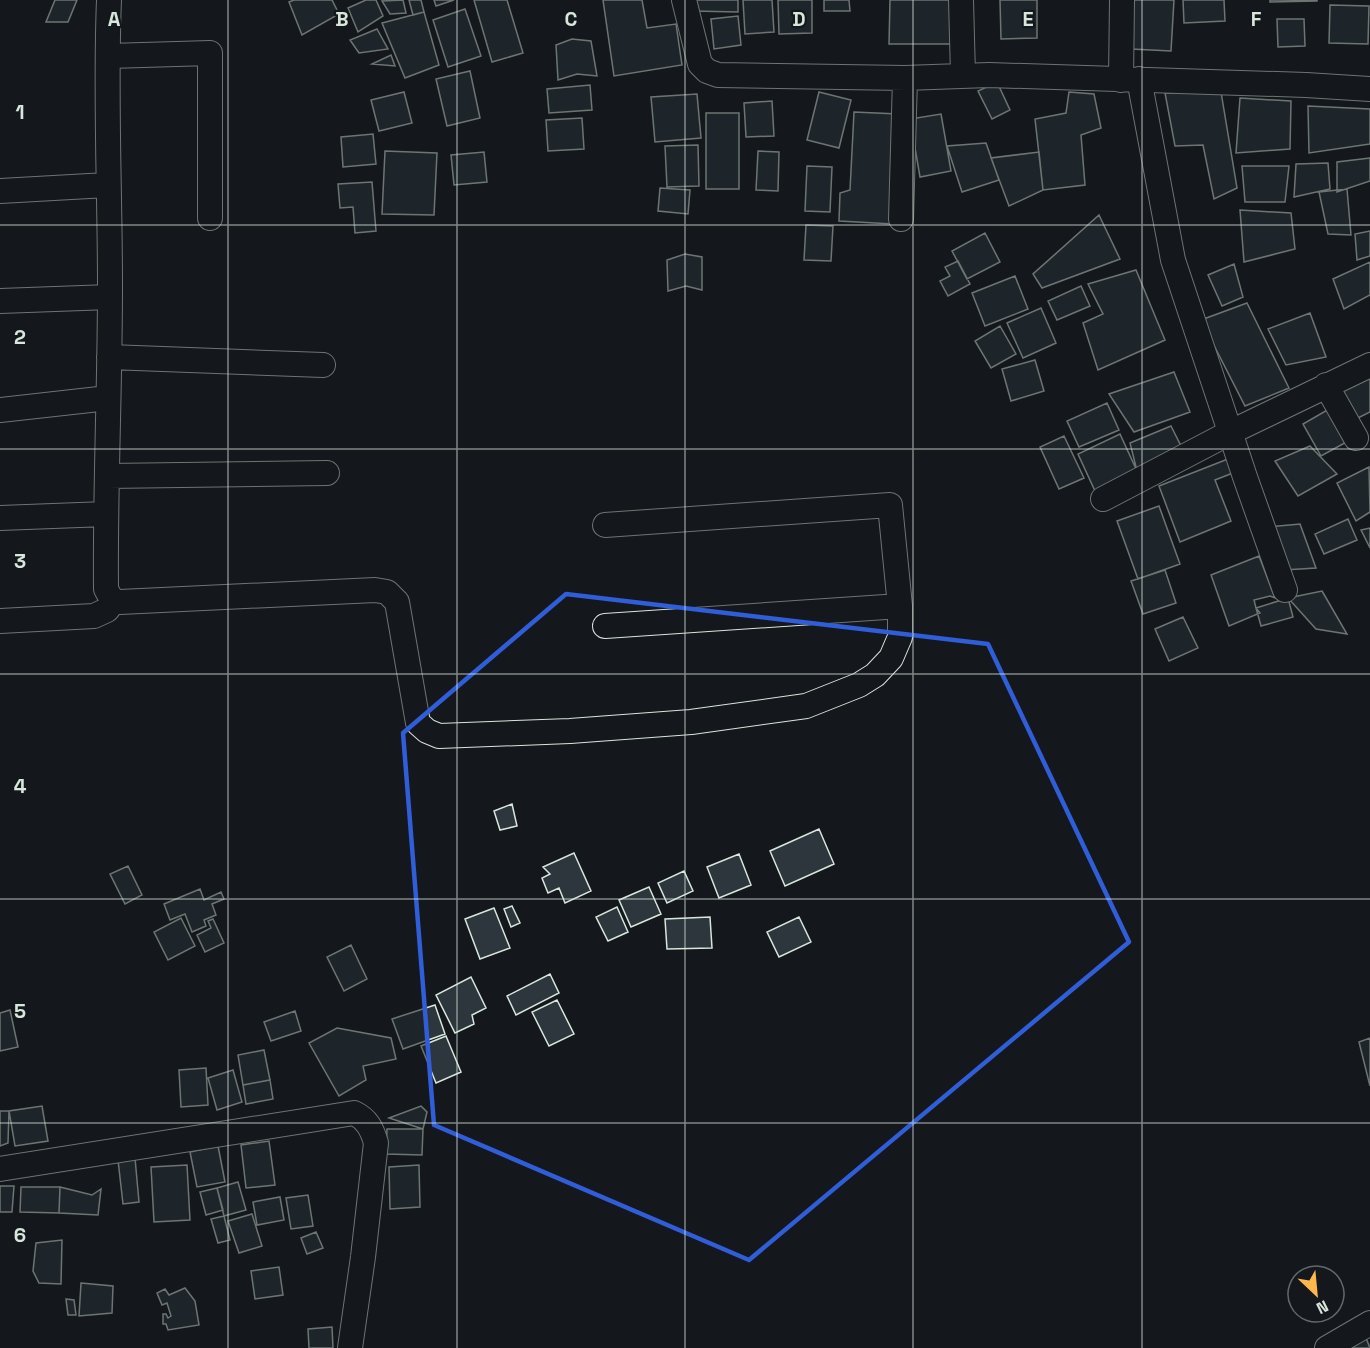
<svg xmlns="http://www.w3.org/2000/svg" width="1370" height="1348" font-family="'Space Grotesk',sans-serif">
<rect width="100%" height="100%" fill="#14181c"/>
<!-- building -->
<path fill="#2c363c" stroke="#d8e6dc" stroke-width="1.5" d="M55 0H77L68 22H46Z
M294 0H332L339 14 302 35 289 2Z
M366 0H376L383 16 358 32 348 8Z
M403 0 406 13 390 14 382 1Z
M409 0H421L424 12 413 15Z
M434 0H454L436 6Z
M474 0H507L523 53 492 62Z
M603 0H642L647 28 676 24 682 65 614 76Z
M693 0H738V12L693 11Z
M743 0H772L774 32 745 34Z
M778 0H812V33L779 34Z
M824 0H849L850 11H824Z
M890 0H952V44H889Z
M1000 0H1037V38L1001 39Z
M1134 0H1174L1171 51 1131 49Z
M1183 0H1224L1225 21 1184 23Z
M1270 0H1317V1L1270 2Z
M1330 5 1369 6 1368 44 1329 43Z
M465 9 481 56 448 67 433 20Z
M424 12 439 65 405 78 382 23Z
M738 16 741 45 714 49 711 19Z
M1277 19H1304L1305 46 1278 47Z
M377 29 388 49 359 53 350 40Z
M572 39 591 41 597 76 577 74 558 80 556 45Z
M391 55 395 66 372 64Z
M470 71 480 118 447 126 436 79Z
M997 82 1010 110 992 119 978 91Z
M590 85 592 110 549 113 547 89Z
M404 92 412 123 379 131 371 100Z
M819 92 851 100 839 148 807 140Z
M1069 92 1094 94 1101 128 1081 135 1085 185 1043 190 1035 119 1066 113Z
M1221 92 1237 188 1214 199 1203 145 1175 146 1165 93Z
M697 94 701 138 655 142 651 97Z
M1240 98 1291 101 1290 149 1236 153Z
M772 101 774 136 746 137 744 103Z
M1308 106 1370 109V144L1309 153Z
M854 112 898 114 893 224 839 221 840 193 850 190Z
M706 113H739V189H706Z
M941 114 951 171 920 177 910 119Z
M582 118 584 149 548 151 546 120Z
M373 134 376 164 343 167 341 137Z
M986 143 999 180 962 192 947 146Z
M698 145 699 186 667 187 665 146Z
M385 151 437 153 434 215 382 214Z
M758 151 779 152 778 191 756 190Z
M484 152 487 182 454 185 451 155Z
M1039 152 1043 190 1009 206 991 158Z
M1370 158V181L1337 192V162Z
M1328 163 1330 189 1294 197 1296 164Z
M807 166 832 167 830 212 805 211Z
M1242 166H1289L1285 202H1245Z
M372 182 376 231 355 233 353 207 340 208 338 184Z
M660 188 690 190 688 214 658 211Z
M1347 189 1351 235 1328 234 1319 192Z
M1240 210 1291 213 1295 249 1244 262Z
M1099 215 1120 259 1042 288 1033 274Z
M806 225 833 226 831 261 804 260Z
M1370 231V256L1357 260 1355 234Z
M985 233 1000 262 967 279 952 251Z
M685 254 702 257V290L686 286 668 291 667 260Z
M958 261 970 284 948 296 940 281 950 276 945 267Z
M1370 262V295L1344 309 1333 279Z
M1234 264 1243 297 1222 306 1208 275Z
M1136 270 1165 340 1098 370 1083 323 1103 314 1088 284Z
M1015 276 1028 309 985 326 972 293Z
M1081 286 1090 306 1057 320 1048 301Z
M1247 303 1289 388 1245 406 1201 320Z
M1041 308 1056 343 1023 358 1007 323Z
M1310 313 1326 357 1286 365 1268 329Z
M1000 326 1016 354 991 368 975 341Z
M1035 360 1044 391 1011 401 1002 369Z
M1174 372 1190 412 1134 432 1109 394Z
M1370 376V412L1352 421 1335 384Z
M1107 403 1119 430 1079 447 1067 421Z
M1329 409 1352 439 1321 456 1303 424Z
M1171 426 1183 450 1137 471 1130 443Z
M1120 434 1137 471 1095 491 1078 454Z
M1064 436 1084 478 1059 489 1040 447Z
M1310 446 1337 474 1298 496 1275 461Z
M1233 457 1238 471 1215 480 1231 521 1180 542 1159 486Z
M1369 467 1370 512 1356 521 1337 483Z
M1159 506 1180 564 1138 579 1117 521Z
M1348 519 1357 540 1324 554 1315 534Z
M1300 524 1316 568 1284 570 1267 527Z
M1370 528V548L1361 530Z
M1259 556 1275 598 1270 596 1254 600 1256 608 1260 613 1229 626 1211 575Z
M1165 570 1176 603 1143 614 1131 581Z
M1322 591 1347 634 1316 629 1288 598Z
M1288 598 1293 617 1261 626 1256 608Z
M1183 617 1198 648 1169 661 1155 629Z
M512 804 517 826 500 830 494 811Z
M819 829 834 864 785 886 770 851Z
M574 853 591 891 565 903 559 888 548 893 542 878 550 874 543 867Z
M739 854 751 885 719 898 707 867Z
M128 866 142 895 125 904 110 874Z
M684 871 693 891 667 903 658 883Z
M649 887 661 914 631 927 619 900Z
M200 889 204 900 221 892 224 899 212 904 216 915 204 920 206 926 192 932 185 914 170 920 164 904Z
M512 906 520 923 511 927 504 909Z
M617 907 628 932 608 941 596 917Z
M494 908 510 948 480 959 465 919Z
M710 917 712 948 667 949 665 919Z
M799 917 811 942 779 957 767 932Z
M181 918 195 946 168 960 154 932Z
M213 919 224 943 205 952 197 935 211 928 208 921Z
M351 945 367 979 344 991 327 957Z
M550 974 559 993 516 1015 507 996Z
M471 977 486 1008 472 1015 474 1024 455 1033 436 995Z
M557 1000 574 1034 549 1046 532 1012Z
M435 1005 445 1034 403 1049 392 1019Z
M10 1010 18 1047 0 1051V1013Z
M295 1011 301 1031 271 1041 264 1022Z
M337 1028 391 1038 396 1059 363 1066 366 1080 339 1096 309 1043Z
M446 1036 461 1072 436 1083 421 1046Z
M1370 1038V1086L1359 1042Z
M264 1050 270 1080 243 1085 238 1055Z
M206 1068 208 1105 181 1107 179 1070Z
M233 1070 242 1102 217 1110 208 1078Z
M270 1080 273 1099 246 1104 243 1085Z
M42 1106 48 1141 15 1146 9 1111Z
M421 1106 427 1112 423 1129 389 1118Z
M0 1111H9L8 1143 0 1146Z
M387 1129H423L422 1155 386 1154Z
M269 1141 275 1185 246 1188 241 1145Z
M218 1146 225 1182 197 1187 190 1152Z
M135 1158 139 1202 123 1204 118 1160Z
M187 1165 190 1220 154 1222 151 1167Z
M419 1165 420 1207 390 1209 389 1167Z
M238 1182 246 1210 224 1216 217 1188Z
M0 1186H14L12 1212H0Z
M21 1187H60L59 1213 20 1212Z
M60 1187 92 1195 101 1189 98 1215 59 1213Z
M217 1188 223 1210 206 1215 200 1192Z
M308 1195 313 1226 291 1229 286 1198Z
M280 1197 284 1220 257 1225 253 1202Z
M252 1214 262 1246 239 1253 228 1221Z
M224 1216 230 1240 218 1243 211 1219Z
M316 1232 323 1248 307 1254 301 1238Z
M62 1240 61 1284 39 1283 33 1271 36 1243Z
M279 1267 283 1295 255 1299 251 1271Z
M81 1283 113 1286 112 1313 79 1316Z
M185 1288 195 1301 199 1325 168 1330 166 1324H163V1314H166L168 1318 171 1316 167 1303 162 1305 157 1293 165 1289 169 1295Z
M66 1299 74 1300 76 1315H68Z
M332 1327 333 1348H309L308 1329Z
M1364 1333 1370 1348H1345Z"/>
<g fill="none" stroke-linecap="round" stroke-linejoin="round">
<!-- minor casing -->
<g stroke="#d8e6dc" stroke-width="26">
<path id="minor" d="M109 0C105 95 110 190 110 286 110 387 105 488 106 589 110 597 112 601 120 602L375 590 387 592 397 602 418 723 427 731 439 736 570 731 691 722 806 706 859 685 875 675 891 658 900 637V606L890 505 605 525
M684 0 700 64 707 71 718 75 905 78 989 75 1306 85 1370 89
M961 0 963 75
M109 56 210 53V218
M1139 79 1173 260 1245 477 1285 590
M1121 80 1122 0
M0 191 107 185
M901 219 905 78
M0 301 110 297
M109 357 323 365
M1326 385 1356 438
M0 410 108 398
M107 476 327 473
M1103 499 1231 432 1370 365
M0 518 106 514
M0 621 94 616 107 610 114 601
M605 626 900 606
M0 1169 354 1113C367 1119 372 1129 376 1143L363 1257 350 1348
M1327 1348 1370 1323"/>
</g>
<!-- minor -->
<use href="#minor" stroke="#14181c" stroke-width="24"/>
</g>
<!-- marked area -->
<path d="M0 0H1370V1348H0ZM566 594 988 644 1129 942 749 1260 434 1125 403 733Z" fill="#14181c" fill-opacity=".55" fill-rule="evenodd"/>
<path fill="none" stroke="#305dd8" stroke-width="4.5" stroke-linejoin="round" d="M566 594 988 644 1129 942 749 1260 434 1125 403 733Z"/>
<!-- grid -->
<path fill="none" stroke="#d8e6dc" stroke-width="1.5" stroke-opacity="0.55" d="M228 0V1348M457 0V1348M685 0V1348M913 0V1348M1142 0V1348M0 225H1370M0 449H1370M0 674H1370M0 899H1370M0 1123H1370"/>
<g font-size="20" text-anchor="middle" font-weight="bold" fill="#d8e6dc" stroke="#14181c" stroke-width="4.5" stroke-linejoin="round" paint-order="stroke">
<text x="114" y="26">A</text>
<text x="342" y="26">B</text>
<text x="571" y="26">C</text>
<text x="799" y="26">D</text>
<text x="1028" y="26">E</text>
<text x="1256" y="26">F</text>
<text x="20" y="119">1</text>
<text x="20" y="344">2</text>
<text x="20" y="568">3</text>
<text x="20" y="793">4</text>
<text x="20" y="1018">5</text>
<text x="20" y="1242">6</text>
</g>
<!-- north arrow -->
<g transform="translate(1316 1294) rotate(154)"><circle r="28" fill="#14181c" stroke="#626a69" stroke-width="1.5"/>
<path d="M0-4.5L10 22L0 15L-10 22Z" fill="#ffb74d"/>
<text y="-9" font-size="16" font-weight="bold" text-anchor="middle" fill="#d8e6dc">N</text>
</g>
</svg>
